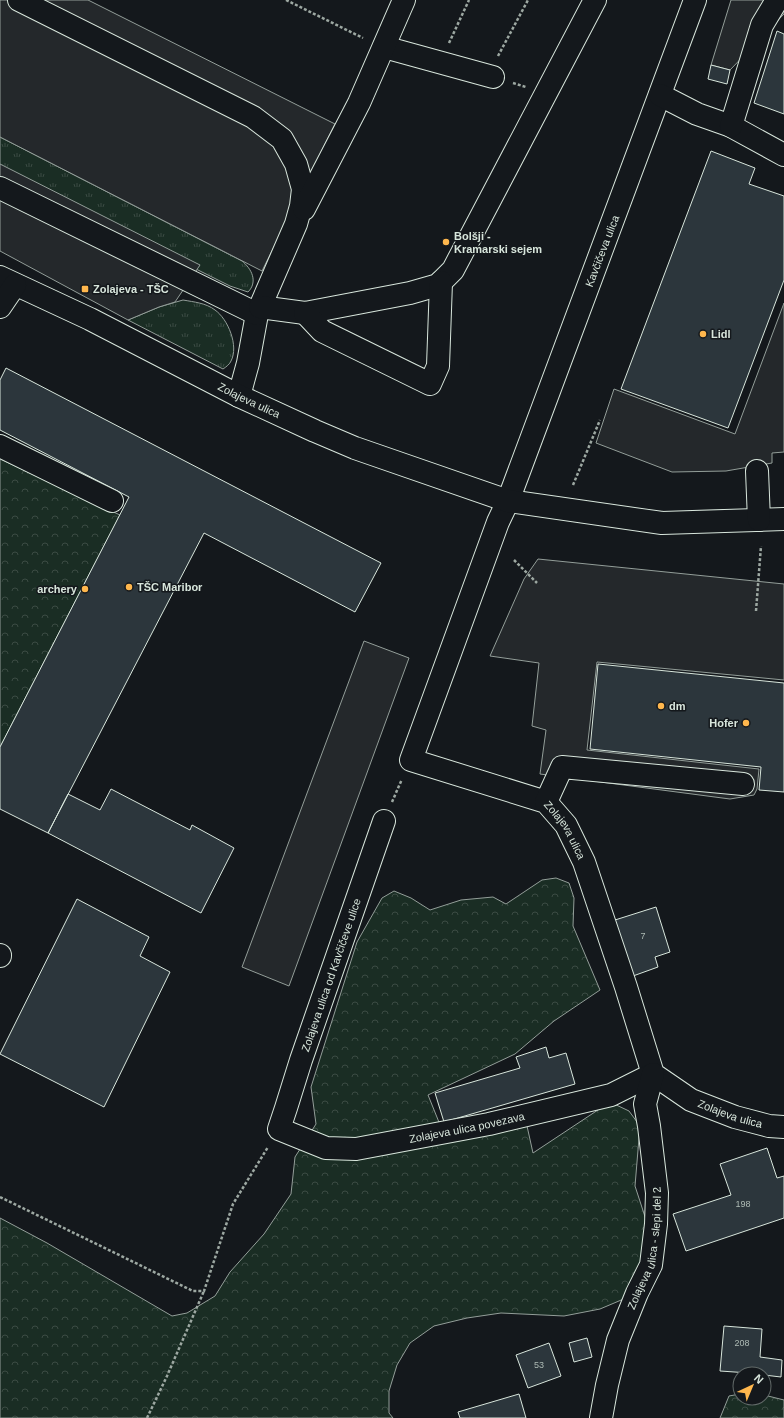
<svg xmlns="http://www.w3.org/2000/svg" width="784" height="1418" font-family="Arial,sans-serif">
<defs>
<pattern id="grass-tufts" width="24" height="20" patternUnits="userSpaceOnUse"><rect width="24" height="20" fill="#1a2d24"/><path d="M3 7l-1-3M5 7V3M7 7l1-3M15 17l-1-3M17 17v-4M19 17l1-3" fill="none" stroke="#3b4b43"/></pattern>
<pattern id="forest-crowns" width="20" height="18" patternUnits="userSpaceOnUse"><rect width="20" height="18" fill="#1a2d24"/><path d="M2 6a3 3 0 1 1 6 0M12 15a3 3 0 1 1 6 0" fill="none" stroke="#3b4b43"/></pattern>
</defs>
<rect width="100%" height="100%" fill="#14181c"/>
<!-- grass -->
<path fill="url(#grass-tufts)" stroke="#939e99" d="M0 137 242 261C252 269 258 282 248 292L230 286 0 171Z
M183 300C194 302 206 303 215 310 228 319 239 346 231 361 230 364 226 367 223 369L128 320 159 307Z"/>
<!-- forest -->
<path fill="url(#forest-crowns)" stroke="#939e99" d="M0 459 120 515 0 747Z
M556 878 569 883 574 898 573 926 600 990 554 1021 515 1054 428 1095 447 1142 527 1126 533 1153 610 1102 629 1111 640 1126 635 1186 649 1229 644 1266 626 1298 600 1309 564 1316 501 1313 467 1318 434 1326 410 1343 397 1365 389 1391V1413L393 1418H0V1218L47 1243 172 1316 187 1313 215 1296 230 1272 264 1234 291 1194 295 1157 316 1124 311 1087 357 942 382 898 394 891 411 898 430 910 461 900 493 897 506 904 542 880Z
M740 1394V1398H764V1395L784 1400V1418H720L729 1396Z"/>
<!-- parking -->
<path fill="#24282b" stroke="#939e99" d="M0 0H88L335 124 262 271 0 137Z
M731 0H784V14L730 70 711 65Z
M0 164 200 265 175 302 159 307 128 320 0 251Z
M784 303V452L772 453V463L726 471 672 472 596 443 614 389 735 434Z
M538 559 784 584V680L597 662 587 750 759 769 757 789 754 795 730 799 540 774 546 730 532 726 539 663 490 656 524 579Z
M364 641 409 658 289 986 242 967Z"/>
<!-- building -->
<path fill="#2c363c" stroke="#d8e6dc" d="M777 31 784 34V114L754 103Z
M711 65 730 70 727 84 708 79Z
M711 151 755 168 749 184 784 196V280L728 428 621 389Z
M6 368 381 563 355 612 204 533 48 833 0 809V747L129 497 0 430V380Z
M598 664 784 683V792L759 790 761 767 590 749Z
M111 789 190 830 192 825 234 848 201 913 48 833 68 794 100 810Z
M77 899 149 937 140 956 170 972 104 1107 0 1054Z
M656 907 670 952 655 957 658 967 633 976 615 920Z
M546 1047 549 1058 566 1053 575 1084 444 1122 435 1093 520 1068 516 1057Z
M767 1148 777 1178 784 1176V1218L686 1251 673 1214 731 1195 720 1164Z
M724 1326 762 1329 760 1357 782 1360 781 1377 764 1375V1374L720 1371Z
M587 1338 592 1357 574 1362 569 1343Z
M549 1343 561 1376 528 1388 516 1355Z
M519 1394 526 1418H460L458 1412Z"/>
<g fill="none" stroke-linecap="round" stroke-linejoin="round">
<!-- minor casing -->
<g stroke="#d8e6dc" stroke-width="24">
<g id="minor">
<path d="M19 0 253 117 282 139 296 164 303 189 301 206 296 224 257 314 248 363 239 396"/>
<path id="s1" d="M695 0 508 501 498 522 411 760 546 802 566 825 584 862 626 987 653 1074 691 1100 735 1117 769 1126 784 1127"/>
<path d="M384 47 493 77"/>
<path d="M660 95 697 114 731 126 784 155"/>
<path d="M731 126 762 25 777 0"/>
<path d="M0 188 257 314"/>
<path d="M304 209 359 103 404 0"/>
<path id="s2" d="M0 277 90 319 239 396 315 431 355 448 508 501 662 523 784 519"/>
<path d="M0 307 15 285"/>
<path d="M260 307 305 313 410 293 438 285 453 270 595 0"/>
<path d="M305 313 322 331 430 384 438 366 441 282"/>
<path d="M0 446 112 501"/>
<path d="M757 471 759 520"/>
<path d="M546 802 562 767 743 784"/>
<path id="s3" d="M384 821 301 1060 286 1108 279 1129 326 1148 356 1149 489 1124 611 1095 653 1074"/>
<path d="M0 956V955"/>
<path id="s4" d="M601 1418 607 1385 618 1340 637 1293 651 1265 656 1224 657 1193 649 1126 645 1104 653 1074"/>
</g>
</g>
<!-- path -->
<path stroke="#9da8a2" stroke-width="2.5" stroke-dasharray="3 2" stroke-linecap="butt" d="M286 0 363 38
M449 43 469 0
M498 56 528 0
M513 83 526 87
M573 485 600 420
M514 560 537 583
M756 611 761 546
M392 802 402 779
M0 1197 193 1291H204L233 1204 268 1147
M147 1418 167 1376 204 1291"/>
<!-- minor -->
<use href="#minor" stroke="#14181c" stroke-width="22"/>
</g>
<!-- markers -->
<g fill="#ffb74d" stroke="#14181c" stroke-width="1.5">
<circle cx="446" cy="242" r="4"/>
<rect x="81" y="285" width="8" height="8" rx="2"/>
<circle cx="703" cy="334" r="4"/>
<circle cx="129" cy="587" r="4"/>
<circle cx="85" cy="589" r="4"/>
<circle cx="661" cy="706" r="4"/>
<circle cx="746" cy="723" r="4"/>
</g>
<g text-anchor="middle" dominant-baseline="central" stroke-width="3" stroke-linejoin="round" paint-order="stroke">
<!-- number labels -->
<g font-size="9" fill="#adbab4">
<text x="643" y="936">7</text>
<text x="743" y="1204">198</text>
<text x="742" y="1343">208</text>
<text x="539" y="1365">53</text>
</g>
<!-- poi labels -->
<g font-size="11" font-weight="bold" fill="#d8e6dc" stroke="#14181c" text-anchor="start">
<text x="454" y="236">Bolšji -<tspan x="454" dy="13">Kramarski sejem</tspan></text>
<text x="93" y="289">Zolajeva - TŠC</text>
<text x="711" y="334">Lidl</text>
<text x="137" y="587">TŠC Maribor</text>
<text x="77" y="589" text-anchor="end">archery</text>
<text x="669" y="706">dm</text>
<text x="738" y="723" text-anchor="end">Hofer</text>
</g>
<!-- street labels -->
<g font-size="11" fill="#d8e6dc" stroke="#14181c">
<text transform="translate(602 251) rotate(-69)">Kavčičeva ulica</text>
<text stroke="none"><textPath href="#s2" startOffset="278">Zolajeva ulica</textPath></text>
<text stroke="none"><textPath href="#s1" startOffset="987">Zolajeva ulica</textPath></text>
<text transform="translate(331 975) rotate(-71)">Zolajeva ulica od Kavčičeve ulice</text>
<text stroke="none"><textPath href="#s1" startOffset="1335">Zolajeva ulica</textPath></text>
<text stroke="none"><textPath href="#s3" startOffset="519">Zolajeva ulica povezava</textPath></text>
<text stroke="none"><textPath href="#s4" startOffset="177">Zolajeva ulica - slepi del 2</textPath></text>
</g>
</g>
<!-- north arrow -->
<g transform="translate(752 1386) rotate(44)"><circle r="19" fill="#14181c" stroke="#626a69"/>
<path d="M0-3L7 15L0 10L-7 15Z" fill="#ffb74d"/>
<text y="-6" font-size="11" font-weight="bold" text-anchor="middle" fill="#d8e6dc">N</text>
</g>
</svg>
